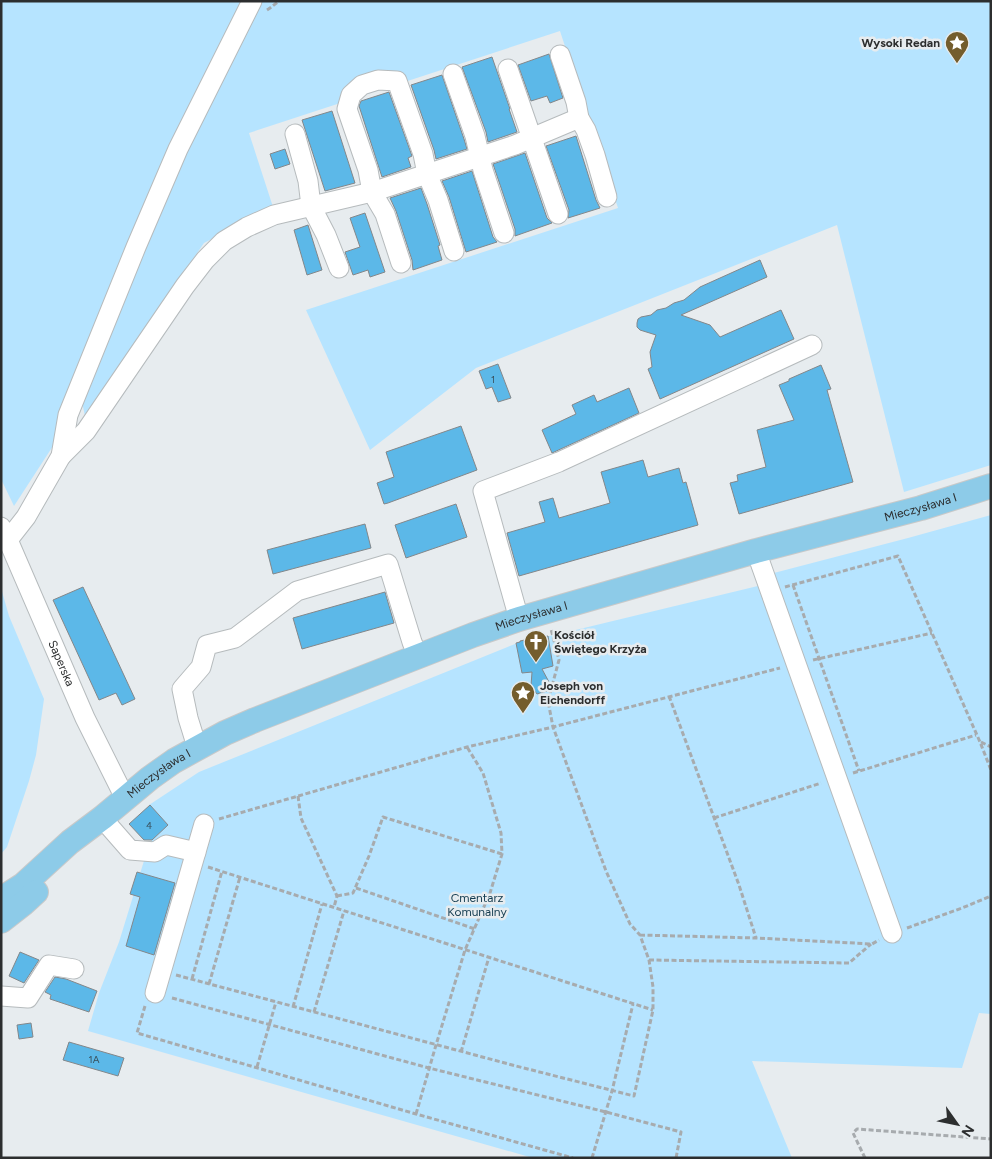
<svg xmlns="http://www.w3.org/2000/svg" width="992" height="1159" font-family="Figtree,sans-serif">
<rect width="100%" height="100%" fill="#e7ecef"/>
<!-- green -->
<path fill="#b6e4ff" d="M1 1H991V465L904 492 837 225 476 368 370 450 306 310 618 208 560 31 249 133 273 207 204 243 85 416 82 402 65 406 53 446 14 506 1 479Z
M991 515V1014L979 1013 962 1068 752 1061 792 1158H533L88 1031 99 993 119 942 147 851 148 844 168 825 149 805 199 772 520 642V641L543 636 544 637 559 634 762 585 770 574 908 538Z
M1 588 9 616 44 699 36 755 29 781 7 847 1 854Z"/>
<!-- building -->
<path fill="#5cb8e8" stroke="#83878a" d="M549 54 563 98 550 103 547 96 531 101 518 65Z
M492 57 510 109H509L517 132 488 142 486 132 462 67Z
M442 75 464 139 467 149 436 159 434 150 411 85Z
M389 92 412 156 408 158 411 167 382 177 359 106 361 101Z
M332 111 355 183 325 191 302 120Z
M576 136 596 200 600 208 568 218 569 210 546 146Z
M285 149 290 164 275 169 270 154Z
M525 153 547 218 552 223 515 236V229L493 164Z
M472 171 493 237 497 242 466 252 449 197 442 181Z
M421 188 427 204 440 245 438 246 442 260 413 270 412 260 396 211 390 198Z
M365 213 385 272 370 277 368 270 353 275 345 252 360 247 350 218Z
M308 225 322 270 307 275 294 230Z
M760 260 767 277 681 315 710 325 720 337 781 310 794 339 660 399 648 369 652 367 650 352 656 335 640 330 637 327V323L638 319 641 317 651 315 657 310 666 308 674 303 684 300 700 287Z
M498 364 511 398 498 402 492 387 486 389 479 371Z
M821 365 831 389 827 390 853 482 739 514 730 483 738 481 737 475 766 467 757 430 794 420 779 385 789 381V379Z
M629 388 639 413 552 453 542 430 576 414 572 405 594 395 597 402Z
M461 426 477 470 388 503 384 504 377 483 394 477 386 452Z
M643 460 648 477 679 468 683 483 686 482 698 525 519 576 507 533 545 522 539 502 553 498 559 518 610 503 601 472Z
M456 504 467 537 406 558 395 525Z
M365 524 371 548 273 574 267 550Z
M83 587 135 699 122 705 116 693 99 700 53 600Z
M385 592 394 623 302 649 293 618Z
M543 636V637L548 636 553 666 542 669 549 682 547 691 537 694 531 686 532 672 522 673 516 643 520 642V641Z
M150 805 168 825 152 840H144L129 824Z
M137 872 175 883 154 955 126 946 140 897 130 894Z
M20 952 39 960 24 983 9 976Z
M55 977 66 979 97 991 89 1012 50 999 51 995 45 992Z
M31 1023 33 1037 19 1039 17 1025Z
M69 1042 124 1058 118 1076 63 1060Z"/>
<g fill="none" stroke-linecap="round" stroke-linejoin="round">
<!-- minor casing -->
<g stroke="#b6bbbd" stroke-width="21">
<g id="minor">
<path d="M560 55 576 102 579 118 586 130 595 155 607 197"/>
<path d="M508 69 558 214"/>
<path d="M453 74 475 136 483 170 504 233"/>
<path d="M295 134 308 181 311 206 326 235 339 268"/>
<path d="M401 263 385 214 372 192 368 170 347 109 351 95 362 85 378 80 397 81 423 154 427 174 438 200 454 251"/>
<path d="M61 456 86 431 185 286 205 260 224 241 247 227 274 215 372 192 427 174 515 145 579 118"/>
<path id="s1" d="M1 527 8 540 85 718 125 798"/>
<path d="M8 540 26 517 61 456 68 415 136 247 178 149 252 1"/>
<path d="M756 551 892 933"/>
<path d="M519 619 483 491 559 462 812 345"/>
<path d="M197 747 188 718 182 689 201 667 207 645 235 638 297 591 388 564 412 642 418 657"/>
<path d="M102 818 130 850 155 852 166 845 196 852"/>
<path d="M155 993 204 824"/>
<path d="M1 996 28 998 49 965 74 969"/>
</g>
</g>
<!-- major casing -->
<g stroke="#c8c9c9" stroke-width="26">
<g id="major">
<path id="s2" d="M1 899 23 885 70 842 102 818 150 778 174 761 225 733 255 720 473 635 519 619 756 551 921 508 991 486"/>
<path d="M1 921 24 903 36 892"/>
</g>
</g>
<!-- path -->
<path stroke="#a7abae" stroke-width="3" stroke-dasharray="5 2.5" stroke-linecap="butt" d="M267 10 270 8 279 1
M793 585 859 771
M785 587 898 556 980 742 991 770
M813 660 932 633
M669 696 739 885 756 938
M981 742 991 747
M853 773 976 735
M298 796 301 818 337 896 334 907
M714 818 821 783
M219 819 467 747 553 727 780 668
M208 867 653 1010
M356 888 475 929
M337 896 353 893 369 856 383 817 502 854
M907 928 962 908 991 896
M640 935 756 938 872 944 879 940
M649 960 849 963 871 944
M176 975 516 1066 634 1096 653 1010V987L649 960 640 935 630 924 606 871 553 727 548 701 559 660 551 629
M192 979 222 871
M209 984 240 877
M172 998 429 1068 606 1112 681 1132 676 1158
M145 1006 137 1033 416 1114 573 1158
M293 1007 322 904
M314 1012 344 911
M461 1052 489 957
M257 1067 276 1002
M416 1114 436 1045 465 950 490 893 502 854 501 833 483 773 467 747
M592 1158 612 1091 633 1004
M865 1158 853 1133 857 1129 991 1139"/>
<!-- minor -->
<use href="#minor" stroke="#fff" stroke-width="19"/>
<!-- major -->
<use href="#major" stroke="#8dcbe8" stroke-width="24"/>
</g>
<!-- icons -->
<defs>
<g id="sight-pin" transform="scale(1.25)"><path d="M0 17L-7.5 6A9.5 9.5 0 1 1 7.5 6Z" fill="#745d2d" stroke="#e7ecef"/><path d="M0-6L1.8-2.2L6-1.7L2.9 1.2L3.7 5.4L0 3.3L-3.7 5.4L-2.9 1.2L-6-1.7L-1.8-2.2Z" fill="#fff"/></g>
<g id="church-pin" transform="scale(1.25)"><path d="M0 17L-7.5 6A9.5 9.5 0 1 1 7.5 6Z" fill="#745d2d" stroke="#e7ecef"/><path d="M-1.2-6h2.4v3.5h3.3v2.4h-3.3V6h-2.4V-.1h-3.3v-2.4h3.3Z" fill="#fff"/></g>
</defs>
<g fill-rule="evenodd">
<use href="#sight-pin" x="957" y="43"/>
<use href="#church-pin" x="536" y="642"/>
<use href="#sight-pin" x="523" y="693"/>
</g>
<g text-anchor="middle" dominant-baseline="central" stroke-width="5" stroke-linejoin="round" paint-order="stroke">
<!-- number labels -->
<g font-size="10" fill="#38505d">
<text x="493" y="379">1</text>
<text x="149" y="825">4</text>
<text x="94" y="1059">1A</text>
</g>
<!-- poi labels -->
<g font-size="12" font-weight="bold" fill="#2c2e2f" stroke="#e7ecef" text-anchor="start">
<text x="940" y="43" text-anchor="end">Wysoki Redan</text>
<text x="554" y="635">Kościół<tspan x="554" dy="14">Świętego Krzyża</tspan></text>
<text x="540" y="686">Joseph von<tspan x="540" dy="14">Eichendorff</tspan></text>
</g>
<!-- street labels -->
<g font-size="12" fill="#2c2e2f" stroke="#e7ecef">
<text stroke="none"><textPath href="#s2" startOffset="1012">Mieczysława I</textPath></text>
<text stroke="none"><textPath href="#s2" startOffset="608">Mieczysława I</textPath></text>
<text stroke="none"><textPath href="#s1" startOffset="149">Saperska</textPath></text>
<text stroke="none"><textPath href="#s2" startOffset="202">Mieczysława I</textPath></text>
</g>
<!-- park labels -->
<g font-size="12" fill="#143c50" stroke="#e7ecef">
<text x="477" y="898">Cmentarz<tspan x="477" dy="14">Komunalny</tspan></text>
</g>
</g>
<!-- border -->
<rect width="992" height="1159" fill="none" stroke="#2c2e2f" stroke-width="5"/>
<!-- north arrow -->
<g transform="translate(957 1124) rotate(123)" stroke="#e7ecef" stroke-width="4" paint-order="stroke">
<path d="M0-4L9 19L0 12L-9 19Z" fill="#2c2e2f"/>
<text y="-8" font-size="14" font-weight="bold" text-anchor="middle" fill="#2c2e2f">N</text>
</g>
</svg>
